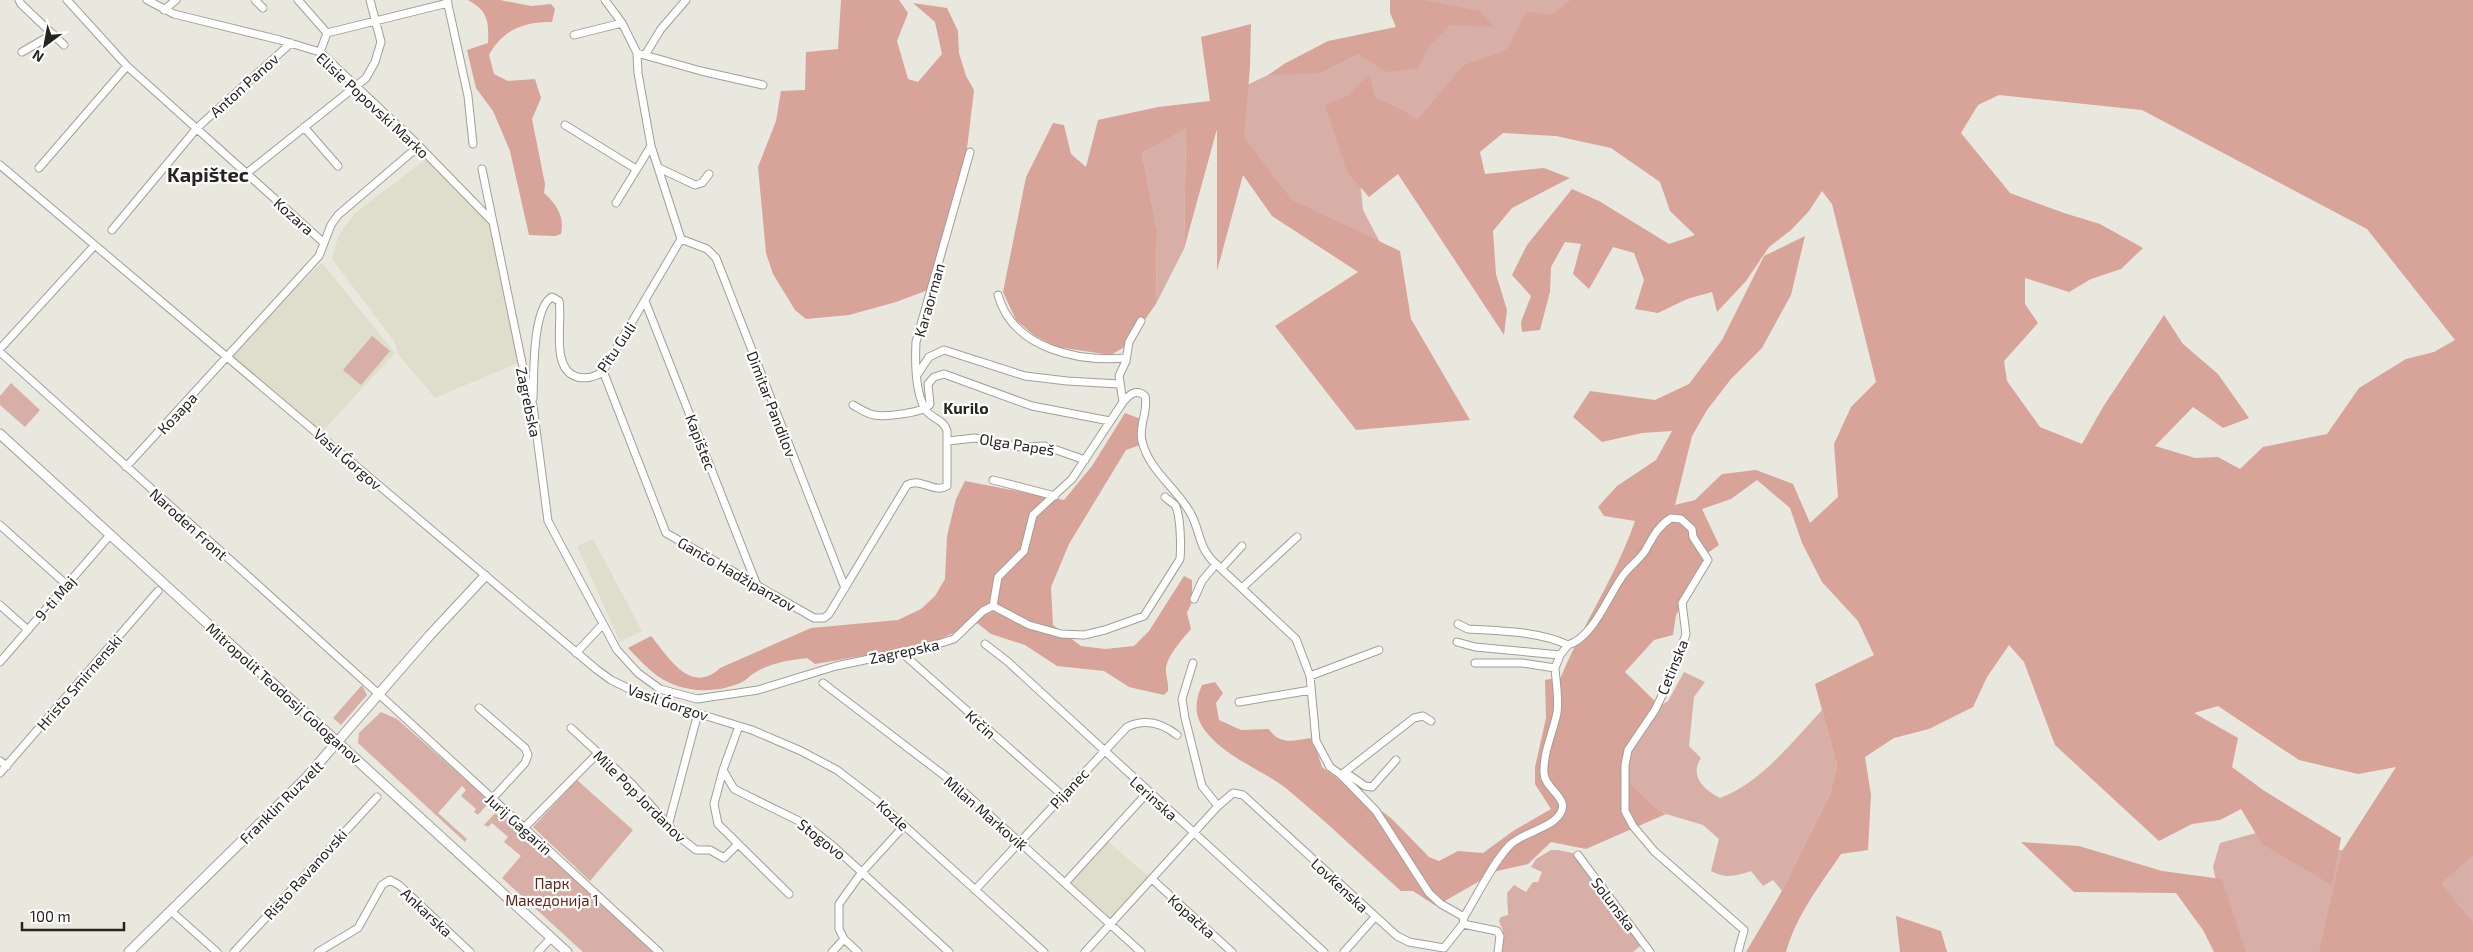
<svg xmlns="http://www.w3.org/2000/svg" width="2473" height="952" font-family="'Exo 2',sans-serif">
<rect width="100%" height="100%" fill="#e9e8de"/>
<!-- built -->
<path fill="#dfddcc" d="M427 158 489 219 518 363 435 398 398 354 394 341 332 259 338 237 354 214Z
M322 263 395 353 321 433 227 355Z
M593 539 642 631 620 642 577 546Z
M1106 840 1153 880 1110 924 1065 883Z"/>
<!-- green -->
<path fill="#d7afa7" d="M1411 0H1590L1359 170 1363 210 1385 252 1283 199 1238 131 1241 88 1280 69 1351 49 1405 59Z
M1186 127 1184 249 1156 304 1157 230 1142 153Z
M372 336 390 351 361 385 343 370Z
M11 383 40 410 25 427 0 405V396Z
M2473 650V952H2222L2229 939 2213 867 2220 843 2263 831 2320 850H2362Z
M1684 672 1705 682 1694 697 1689 746 1701 758C1689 776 1704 790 1720 798 1761 783 1793 741 1822 710L1837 766 1830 794 1782 891 1773 880 1763 886 1751 871C1736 876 1725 879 1711 871L1719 839 1703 825 1666 814 1655 807 1620 774 1625 750 1660 706 1668 701Z
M362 685 367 695 341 725 333 718Z
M381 712 397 719 490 801 478 815 474 812 476 809 461 796 466 790 462 786 438 813 467 839 465 842 358 743 359 733Z
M577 780 633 830 590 881 533 827Z
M500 811 508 817 653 952H583L502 878 521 856 504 842 508 837 492 823 488 827 484 825 496 812Z
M1551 850H1558L1577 854 1644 943 1633 952H1501L1503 931 1499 921 1501 917 1508 915 1507 893 1514 885 1526 892 1533 882H1538L1542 872 1531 867 1536 859Z"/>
<!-- forest -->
<path fill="#d8a398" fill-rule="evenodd" d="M468 0H500L531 6 551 4 555 9 552 22C525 21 502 30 489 55L494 74 508 81 535 79 541 98 532 119 545 184 544 193C556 204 565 216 561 234L555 236 529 235 510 151 493 111 476 88 467 50 488 43C489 21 488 11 468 0Z
M841 0H899L908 13 897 41 908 79 918 82 942 54 935 22 913 3 947 8 958 31 959 53 966 76 974 90 966 157 928 290 896 302 849 315 806 319 795 310 773 274 766 253 758 167 776 121 781 91 805 90 806 52 838 49Z
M1390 0H1422L1479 11 1494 27 1450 25 1429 46 1418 68 1387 72 1358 54 1320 73 1268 75 1284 64 1328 41 1396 27 1390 13Z
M1571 0H2473V855L2441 883 2473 923V952H2319L2342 851 2396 767 2358 774 2299 760 2218 706 2194 713 2238 738 2232 767 2263 790 2341 838 2332 885 2262 844 2241 809 2220 820 2192 824 2159 841 2055 745 2024 662 2009 645 1987 677 1973 707 1929 729 1894 738 1865 757 1871 795 1868 850 1841 854C1820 885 1796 916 1786 952H1746L1782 891 1830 794 1837 766 1815 684 1874 655 1858 621 1822 582 1802 543 1790 508 1757 480 1731 499 1702 509 1719 545 1706 554 1705 568 1676 615 1673 635 1654 640 1625 672 1660 706 1625 750 1620 774 1655 807 1666 814 1586 849 1551 842 1528 864 1497 871 1436 906 1413 891H1401C1364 858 1327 822 1288 790 1263 770 1227 758 1207 733 1194 717 1194 703 1202 685L1215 682 1223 693 1216 703 1219 720 1241 730 1269 729C1279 745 1293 741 1310 738L1314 742 1322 767 1391 818 1429 857 1439 861 1458 851 1483 853 1513 831 1551 809 1535 784V767L1546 718 1545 680 1561 677C1583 624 1616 576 1635 521L1604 516 1598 507 1617 486 1656 460 1672 431 1642 433 1602 442 1573 417 1590 391 1655 400 1689 384 1722 340 1764 256 1805 236 1791 295 1762 348 1731 379 1707 410 1692 436 1675 505 1695 500 1722 474 1756 470 1793 484 1810 523 1838 497 1834 444 1851 407 1876 382 1832 204 1822 191 1809 211 1791 230 1769 247 1746 281 1717 312 1712 292 1687 299 1658 313 1635 309 1644 280 1634 253 1613 247 1589 289 1573 274 1581 244 1565 242 1551 267 1550 292 1540 330 1522 332 1521 322 1531 296 1512 275 1527 245 1572 189 1599 201 1669 244 1695 235 1670 211 1660 182 1611 148 1556 136 1503 133 1480 152 1485 174 1544 168 1570 178 1512 208 1493 231 1496 274 1507 310 1504 335 1398 174 1369 197 1347 172 1325 105 1348 96 1369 74 1375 98 1401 109 1417 120 1464 65 1507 50 1527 12 1551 15ZM1999 95 2142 110 2367 229 2455 340 2434 352 2406 359 2359 388 2327 434 2263 447 2240 469 2218 457 2195 458 2155 446 2193 407 2223 428 2249 418 2218 374 2183 344 2164 315 2103 407 2082 444 2040 427 2007 381 2004 361 2038 323 2025 304V278L2069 292 2091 279 2121 269 2143 248 2100 224 2064 213 2010 193 1961 133 1978 105Z
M1251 24 1250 67 1244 138 1292 200 1400 251 1411 319 1470 420 1356 430 1275 326 1358 272 1272 216 1243 175 1217 271V129L1184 249 1186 128 1142 153 1157 230 1156 304 1126 346 1111 355 1057 347 1035 336 1016 320 1003 292 1026 177 1053 123 1064 125 1071 154 1086 167 1098 120 1158 107 1210 101 1201 37Z
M1125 413 1141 419 1143 444 1126 450 1069 544 1051 587 1053 625 1081 646 1105 649 1134 646 1149 631 1184 576 1192 580V602L1187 613 1191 629C1182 640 1169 653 1166 667 1165 674 1169 683 1168 691L1164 695 1129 687 1104 671 1057 666 1025 645 991 634 977 623 926 645 815 664 807 658C790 660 770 663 756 672 751 674 748 679 744 681 716 695 681 693 656 675 646 667 637 657 628 648L651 636C668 656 690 696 720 668L811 628 898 620 921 609 935 596 945 579 947 536 956 499 965 481 1064 500 1092 466Z
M2021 842 2079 846 2162 871 2222 879 2246 952H2214L2203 930 2176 893 2074 892Z
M1896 916 1941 931 1947 952H1900Z"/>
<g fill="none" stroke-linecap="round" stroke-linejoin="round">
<!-- minor casing -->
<g stroke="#a19f96" stroke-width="9">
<path id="minor" d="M19 0 21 4 64 45
M67 0 127 66 324 243
M147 0 174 14 280 40 320 52 412 139 492 221
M255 0 263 8
M298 0 327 33
M447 0 468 96 473 144
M164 10 176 0
M574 35 622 23
M22 52 53 34
M320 52 327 33 448 3
M637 53 701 71 763 85
M645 55 661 29 686 0
M565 125 636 169
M304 127 338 166
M0 165 596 669 611 680 648 698 752 730 801 751 837 770 876 800 1044 952
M39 168 127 66
M659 168 695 185 702 183 709 174
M482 169 522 363 533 406 548 521 617 650 638 673 660 689 697 699 758 690 836 666 931 646 954 639 983 611 993 606 998 577 1024 551 1033 515 1072 479 1123 402 1119 376 1126 361 1129 342 1141 321
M247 173 366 78 375 62 381 42 370 0
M616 203 651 146
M112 230 197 128 291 43
M681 239 707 249 716 258 845 588
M998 295C1013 349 1078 362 1126 358
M645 301 756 583
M0 349 94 246
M0 352 392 706 659 952
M603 371 666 533 814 618H824L829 614 907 485C921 477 934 494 947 486V431C944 419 931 419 925 409 915 391 915 362 916 342L970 152
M917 375 929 357 944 350 1025 376 1067 381 1119 384
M533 398C534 376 532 308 552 297L559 301C563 321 550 369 577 377 586 379 596 377 603 371L681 239 651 146 638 73 637 53 622 23 605 0
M1123 402C1129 395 1136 388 1145 396 1149 410 1138 426 1142 441 1149 471 1177 488 1191 514 1201 533 1198 548 1216 564
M853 405C860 409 867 414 874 415 885 417 925 413 930 404L928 384 934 377 944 374 1032 406 1110 421
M948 441 975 438 1020 447 1045 446 1085 460
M126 467 319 256 331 225 338 215 419 146
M993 480 1055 496
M0 525 67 585
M1222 568 1242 546
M1243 587 1297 537
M1194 599 1202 581 1216 564 1296 639 1310 676 1316 741 1330 767 1341 775 1376 811 1429 893 1441 904 1464 917
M0 605 28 630
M993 606 1029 625 1061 634 1084 635 1105 630 1144 616 1180 559C1181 548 1181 515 1175 505 1173 503 1168 500 1165 497
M1458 624 1468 629C1500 631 1539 631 1568 645 1594 637 1608 595 1624 574 1630 566 1640 559 1645 551 1653 537 1657 527 1671 518L1681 519 1692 529 1693 537 1708 560 1682 603 1686 634 1671 677 1655 710 1628 750 1625 765V811L1633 826 1654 851 1744 930 1738 952
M1457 642 1475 647 1560 655 1568 645
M985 644 1007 661 1324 952
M901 652 1062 795
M576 653 603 624
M0 662 110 535
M1193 663 1182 699 1185 718 1202 786 1218 806
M1475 663H1522L1555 668 1560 655
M1310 676 1379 650
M823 683 954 783 1141 952
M1239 702 1311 690
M479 708 525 748 528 755 525 763 492 799
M739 726 723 770 734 789 805 824 833 846 949 952
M571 728 632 784 677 835 696 850H710L724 858 738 844
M0 761 7 766
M723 770 714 804 718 824 789 894
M1345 772 1365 786 1372 787 1396 760
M0 773 158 591
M1341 775 1414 718 1423 716 1431 721
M668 826 698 713
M524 828 598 753
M1578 855 1650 952
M1153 880 1232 952
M1065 883 1148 792
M975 890 1127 727C1146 718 1162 723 1177 735
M171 911 217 952
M1463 924 1497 931 1500 936 1498 952
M234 952 377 797
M318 952 358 928 382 885 390 880 399 885 470 952
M538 952 551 938
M832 952 844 939
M858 952 844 939 839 929V904L862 872 904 826
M1085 952 1218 806 1233 793 1243 795 1397 936 1409 942 1444 948 1463 924 1464 917C1477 896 1492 864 1509 846 1522 832 1549 830 1560 814 1571 798 1544 789 1544 773 1543 753 1553 732 1557 713 1559 699 1556 682 1555 668
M1344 952 1375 917"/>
</g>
<!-- tertiary casing -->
<g stroke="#a19f96" stroke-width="11">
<path id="tertiary" d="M0 434 567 952
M129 952 305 779 430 635 485 576"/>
</g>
<!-- minor -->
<use href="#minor" stroke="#fff" stroke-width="7"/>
<!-- tertiary -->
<use href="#tertiary" stroke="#fff" stroke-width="9"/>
</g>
<g text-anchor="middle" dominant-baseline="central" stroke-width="4.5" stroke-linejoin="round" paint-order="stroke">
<!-- street labels -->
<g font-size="15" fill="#252421" stroke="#fff">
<text transform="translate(244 85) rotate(-42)">Anton Panov</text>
<text transform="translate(373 105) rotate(43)">Elisie Popovski Marko</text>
<text transform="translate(294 216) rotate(42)">Kozara</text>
<text transform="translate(929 300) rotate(-74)">Karaorman</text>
<text transform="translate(616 347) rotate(-56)">Pitu Guli</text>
<text transform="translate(529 402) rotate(78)">Zagrebska</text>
<text transform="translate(772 404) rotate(69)">Dimitar Pandilov</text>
<text transform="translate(177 413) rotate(-47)">Козара</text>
<text transform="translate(701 442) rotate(69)">Kapištec</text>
<text transform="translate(1017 444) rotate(9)">Olga Papeš</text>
<text transform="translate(348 459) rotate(41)">Vasil Ǵorgov</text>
<text transform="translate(189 524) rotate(42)">Naroden Front</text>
<text transform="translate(737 574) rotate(30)">Gančo Hadžipanzov</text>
<text transform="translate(55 598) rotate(-49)">9-ti Maj</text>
<text transform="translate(904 651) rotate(-12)">Zagrepska</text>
<text transform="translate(1672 667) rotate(-68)">Cetinska</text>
<text transform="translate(79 682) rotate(-49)">Hristo Smirnenski</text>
<text transform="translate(284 693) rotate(42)">Mitropolit Teodosij Gologanov</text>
<text transform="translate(668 702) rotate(19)">Vasil Ǵorgov</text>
<text transform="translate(981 724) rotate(42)">Krčin</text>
<text transform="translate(1069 788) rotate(-47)">Pijanec</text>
<text transform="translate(640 796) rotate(45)">Mile Pop Jordanov</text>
<text transform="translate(1154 798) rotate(42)">Lerinska</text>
<text transform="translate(281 802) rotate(-45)">Franklin Ruzvelt</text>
<text transform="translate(986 813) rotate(41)">Milan Markoviḱ</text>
<text transform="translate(893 815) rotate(43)">Kozle</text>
<text transform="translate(519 824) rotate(42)">Jurij Gagarin</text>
<text transform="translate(822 839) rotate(38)">Stogovo</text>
<text transform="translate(305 874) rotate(-48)">Risto Ravanovski</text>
<text transform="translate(1340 885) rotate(43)">Lovḱenska</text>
<text transform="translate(1614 904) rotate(53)">Solunska</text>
<text transform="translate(427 912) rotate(43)">Ankarska</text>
<text transform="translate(1192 916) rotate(42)">Kopačka</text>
</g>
<!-- park labels -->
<g font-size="15" fill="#642319" stroke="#fff">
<text x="552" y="883">Парк<tspan x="552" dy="17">Македонија 1</tspan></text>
</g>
<!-- neighbourhood labels -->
<g font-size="16" font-weight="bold" fill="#252421" stroke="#fff">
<text x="966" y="407">Kurilo</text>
</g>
<!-- district labels -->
<g font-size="20" font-weight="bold" fill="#252421" stroke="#fff">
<text x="208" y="174">Kapištec</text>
</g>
</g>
<!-- north arrow -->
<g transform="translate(45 45) rotate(212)" stroke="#ffffff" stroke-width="4" paint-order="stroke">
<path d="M0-4L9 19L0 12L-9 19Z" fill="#252421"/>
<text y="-8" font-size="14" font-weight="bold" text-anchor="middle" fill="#252421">N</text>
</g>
<!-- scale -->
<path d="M22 922v8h102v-8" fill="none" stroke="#252421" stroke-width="2.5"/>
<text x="30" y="922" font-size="15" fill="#252421" stroke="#ffffff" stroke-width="4" paint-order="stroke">100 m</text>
</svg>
